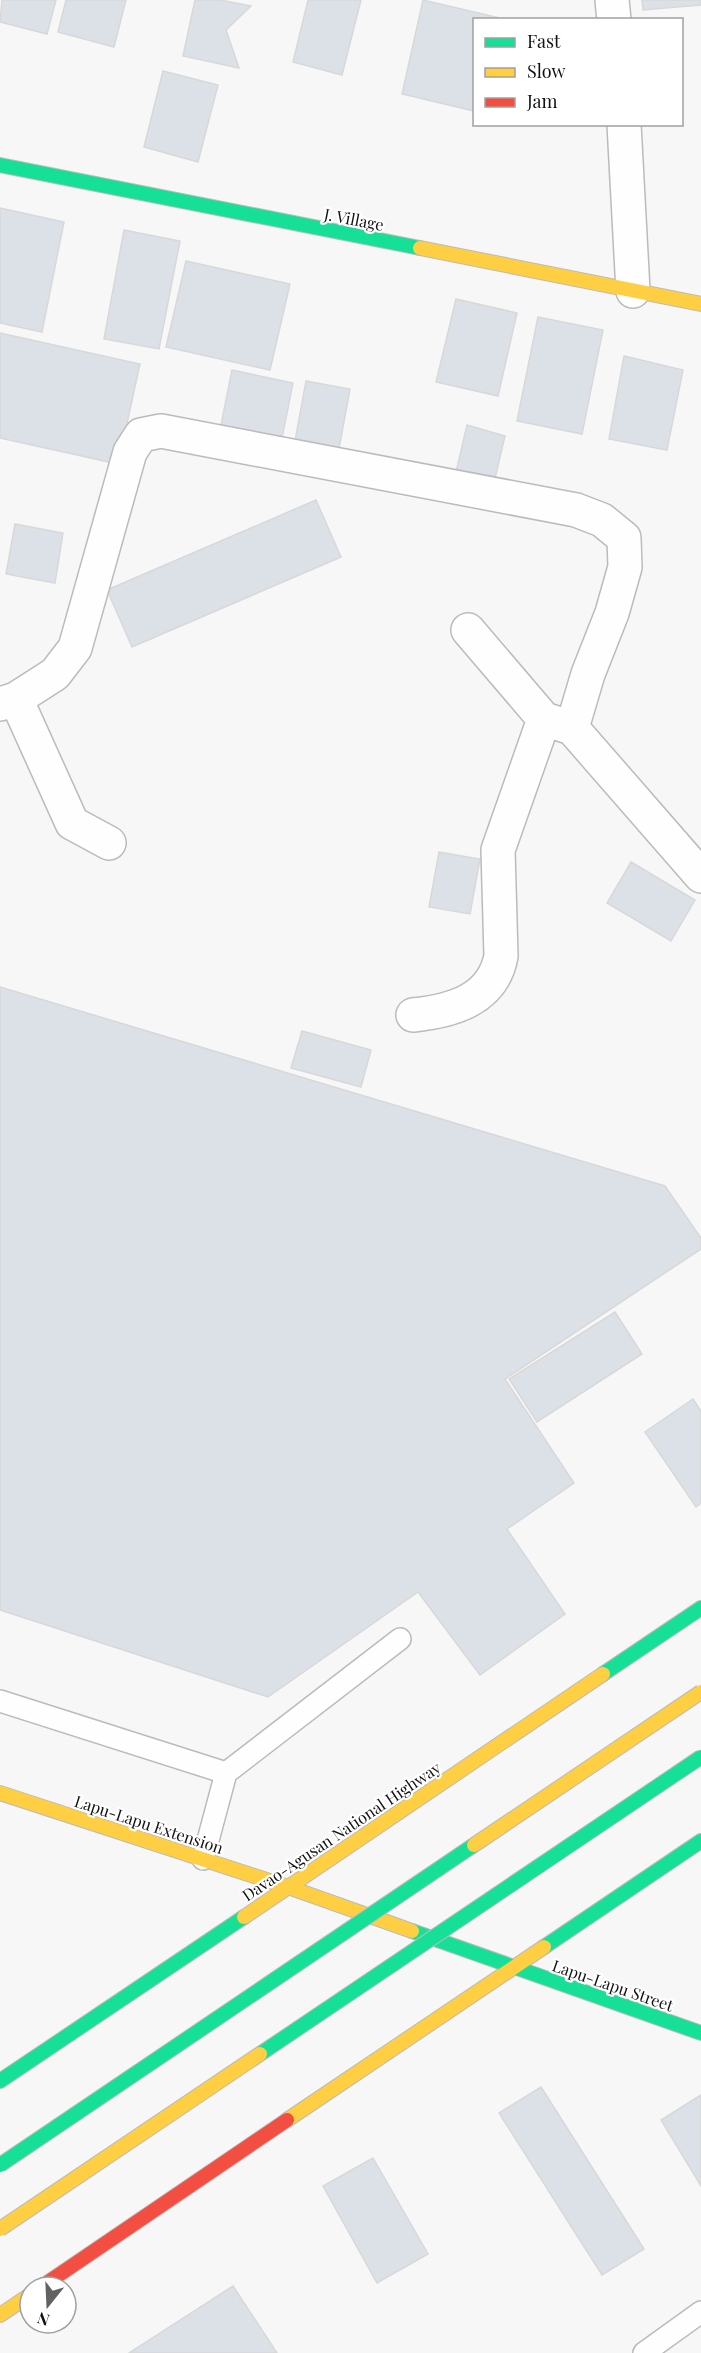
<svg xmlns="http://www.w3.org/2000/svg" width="701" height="2353" font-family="'Playfair Display',serif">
<rect width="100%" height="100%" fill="#f7f7f7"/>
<!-- building -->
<path fill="#dbe1e7" stroke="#d8d8d8" stroke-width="1.5" d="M2 0H56L47 34 0 22Z
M66 0H126L114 47 58 32Z
M195 0H220L251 6 226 30 239 68 183 56Z
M308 0H361L342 75 293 62Z
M423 0 504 19 474 20V111L402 94Z
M642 0H701V5L643 10Z
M163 71 218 85 198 162 144 147Z
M0 208 64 222 42 332 0 323Z
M124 230 180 241 159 349 104 339Z
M186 261 290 284 270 370 166 347Z
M456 299 517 313 498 396 436 382Z
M538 317 603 330 582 434 517 421Z
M0 333 140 364 118 464 0 438Z
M624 356 683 370 667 450 609 439Z
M232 370 293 383 280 448 219 435Z
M306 381 350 389 337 460 293 452Z
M467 425 505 436 492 491 454 481Z
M316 500 341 557 132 647 107 590Z
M15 524 63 533 55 583 6 574Z
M439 852 480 859 470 914 429 907Z
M631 862 695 900 671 941 607 903Z
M0 987 665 1186 701 1238V1249L505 1379 574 1483 507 1529 565 1614 480 1675 418 1592 268 1697 0 1610Z
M302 1031 371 1050 361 1087 291 1068Z
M615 1312 642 1354 537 1422 509 1379Z
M693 1399 701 1411V1503L696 1507 645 1432Z
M541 2087 644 2249 602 2275 499 2113Z
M701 2095V2186L661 2120Z
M373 2158 428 2254 377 2283 323 2186Z
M233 2286 277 2353H129Z"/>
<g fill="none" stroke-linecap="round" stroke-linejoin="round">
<!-- lane casing -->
<g stroke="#bbb" stroke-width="24">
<path id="lane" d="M0 1701 226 1773 203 1859
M226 1773 400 1639
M644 2353 701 2312"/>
</g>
<!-- street casing -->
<g stroke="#bbb" stroke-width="36">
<path id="street" d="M612 0 614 20
M624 124 633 291
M16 699 72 823 109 843
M0 704 16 699 55 674 75 648 130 452 141 435 161 431 576 510 602 520 624 538 625 567 612 613 588 674 572 728 544 719 468 630
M572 728 701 876
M413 1015C452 1011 493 1000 501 956L498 850 544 719"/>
</g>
<!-- fast casing -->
<g stroke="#bbb" stroke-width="16">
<path id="fast" d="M0 165 420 248
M603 1674 701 1608
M412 1931 701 2033
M544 1947 701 1841
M0 2081 244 1917"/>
</g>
<!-- slow casing -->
<g stroke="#bbb" stroke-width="16">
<path id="slow" d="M420 248 701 304
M0 1793 288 1887 412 1931
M244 1917 603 1674
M287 2120 544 1947
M0 2315 30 2295"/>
</g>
<!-- jam casing -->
<g stroke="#bbb" stroke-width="16">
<path id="jam" d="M41 2287 287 2120"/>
</g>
<!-- lane -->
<use href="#lane" stroke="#fefefe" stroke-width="21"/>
<!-- street -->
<use href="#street" stroke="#fefefe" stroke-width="33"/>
<!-- fast -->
<use href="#fast" stroke="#16e098" stroke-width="14"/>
<!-- slow -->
<use href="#slow" stroke="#ffcf43" stroke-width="14"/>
<!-- jam -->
<use href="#jam" stroke="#f24e42" stroke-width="14"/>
<!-- fast-bridge casing -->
<g stroke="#bbb" stroke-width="16" stroke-linecap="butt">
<path id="fast-bridge" d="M260 2054 701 1757
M0 2165 474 1845"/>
</g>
<!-- slow-bridge casing -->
<g stroke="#bbb" stroke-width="16" stroke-linecap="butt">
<path id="slow-bridge" d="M474 1845 701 1692
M0 2229 260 2054"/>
</g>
<!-- fast-bridge -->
<use href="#fast-bridge" stroke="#16e098" stroke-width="14"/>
<!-- slow-bridge -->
<use href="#slow-bridge" stroke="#ffcf43" stroke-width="14"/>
</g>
<g text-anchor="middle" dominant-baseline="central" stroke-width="4.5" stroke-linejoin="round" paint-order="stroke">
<!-- street labels -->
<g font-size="16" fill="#111212" stroke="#fff">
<text transform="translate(354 219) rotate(11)">J. Village</text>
<text transform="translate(149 1824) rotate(18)">Lapu-Lapu Extension</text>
<text transform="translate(341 1831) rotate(-34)">Davao-Agusan National Highway</text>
<text transform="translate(613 1985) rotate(19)">Lapu-Lapu Street</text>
</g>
</g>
<!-- legend -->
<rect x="473" y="18" width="210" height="108" fill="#ffffff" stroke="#a0a0a0" stroke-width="1.5"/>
<rect x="485" y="38" width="30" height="9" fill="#16e098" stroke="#a0a0a0" stroke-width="1.5"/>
<text x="527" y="48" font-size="18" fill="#111212">Fast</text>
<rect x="485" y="68" width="30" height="9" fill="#ffcf43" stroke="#a0a0a0" stroke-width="1.5"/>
<text x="527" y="78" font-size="18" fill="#111212">Slow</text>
<rect x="485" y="98" width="30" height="9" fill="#f24e42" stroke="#a0a0a0" stroke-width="1.5"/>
<text x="527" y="108" font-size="18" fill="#111212">Jam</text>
<!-- north arrow -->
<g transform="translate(48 2305) rotate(198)"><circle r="28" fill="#ffffff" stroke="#a0a0a0" stroke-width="1.5"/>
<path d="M0-4.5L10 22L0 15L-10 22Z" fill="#626262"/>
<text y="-9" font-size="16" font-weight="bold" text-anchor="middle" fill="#111212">N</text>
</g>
</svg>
